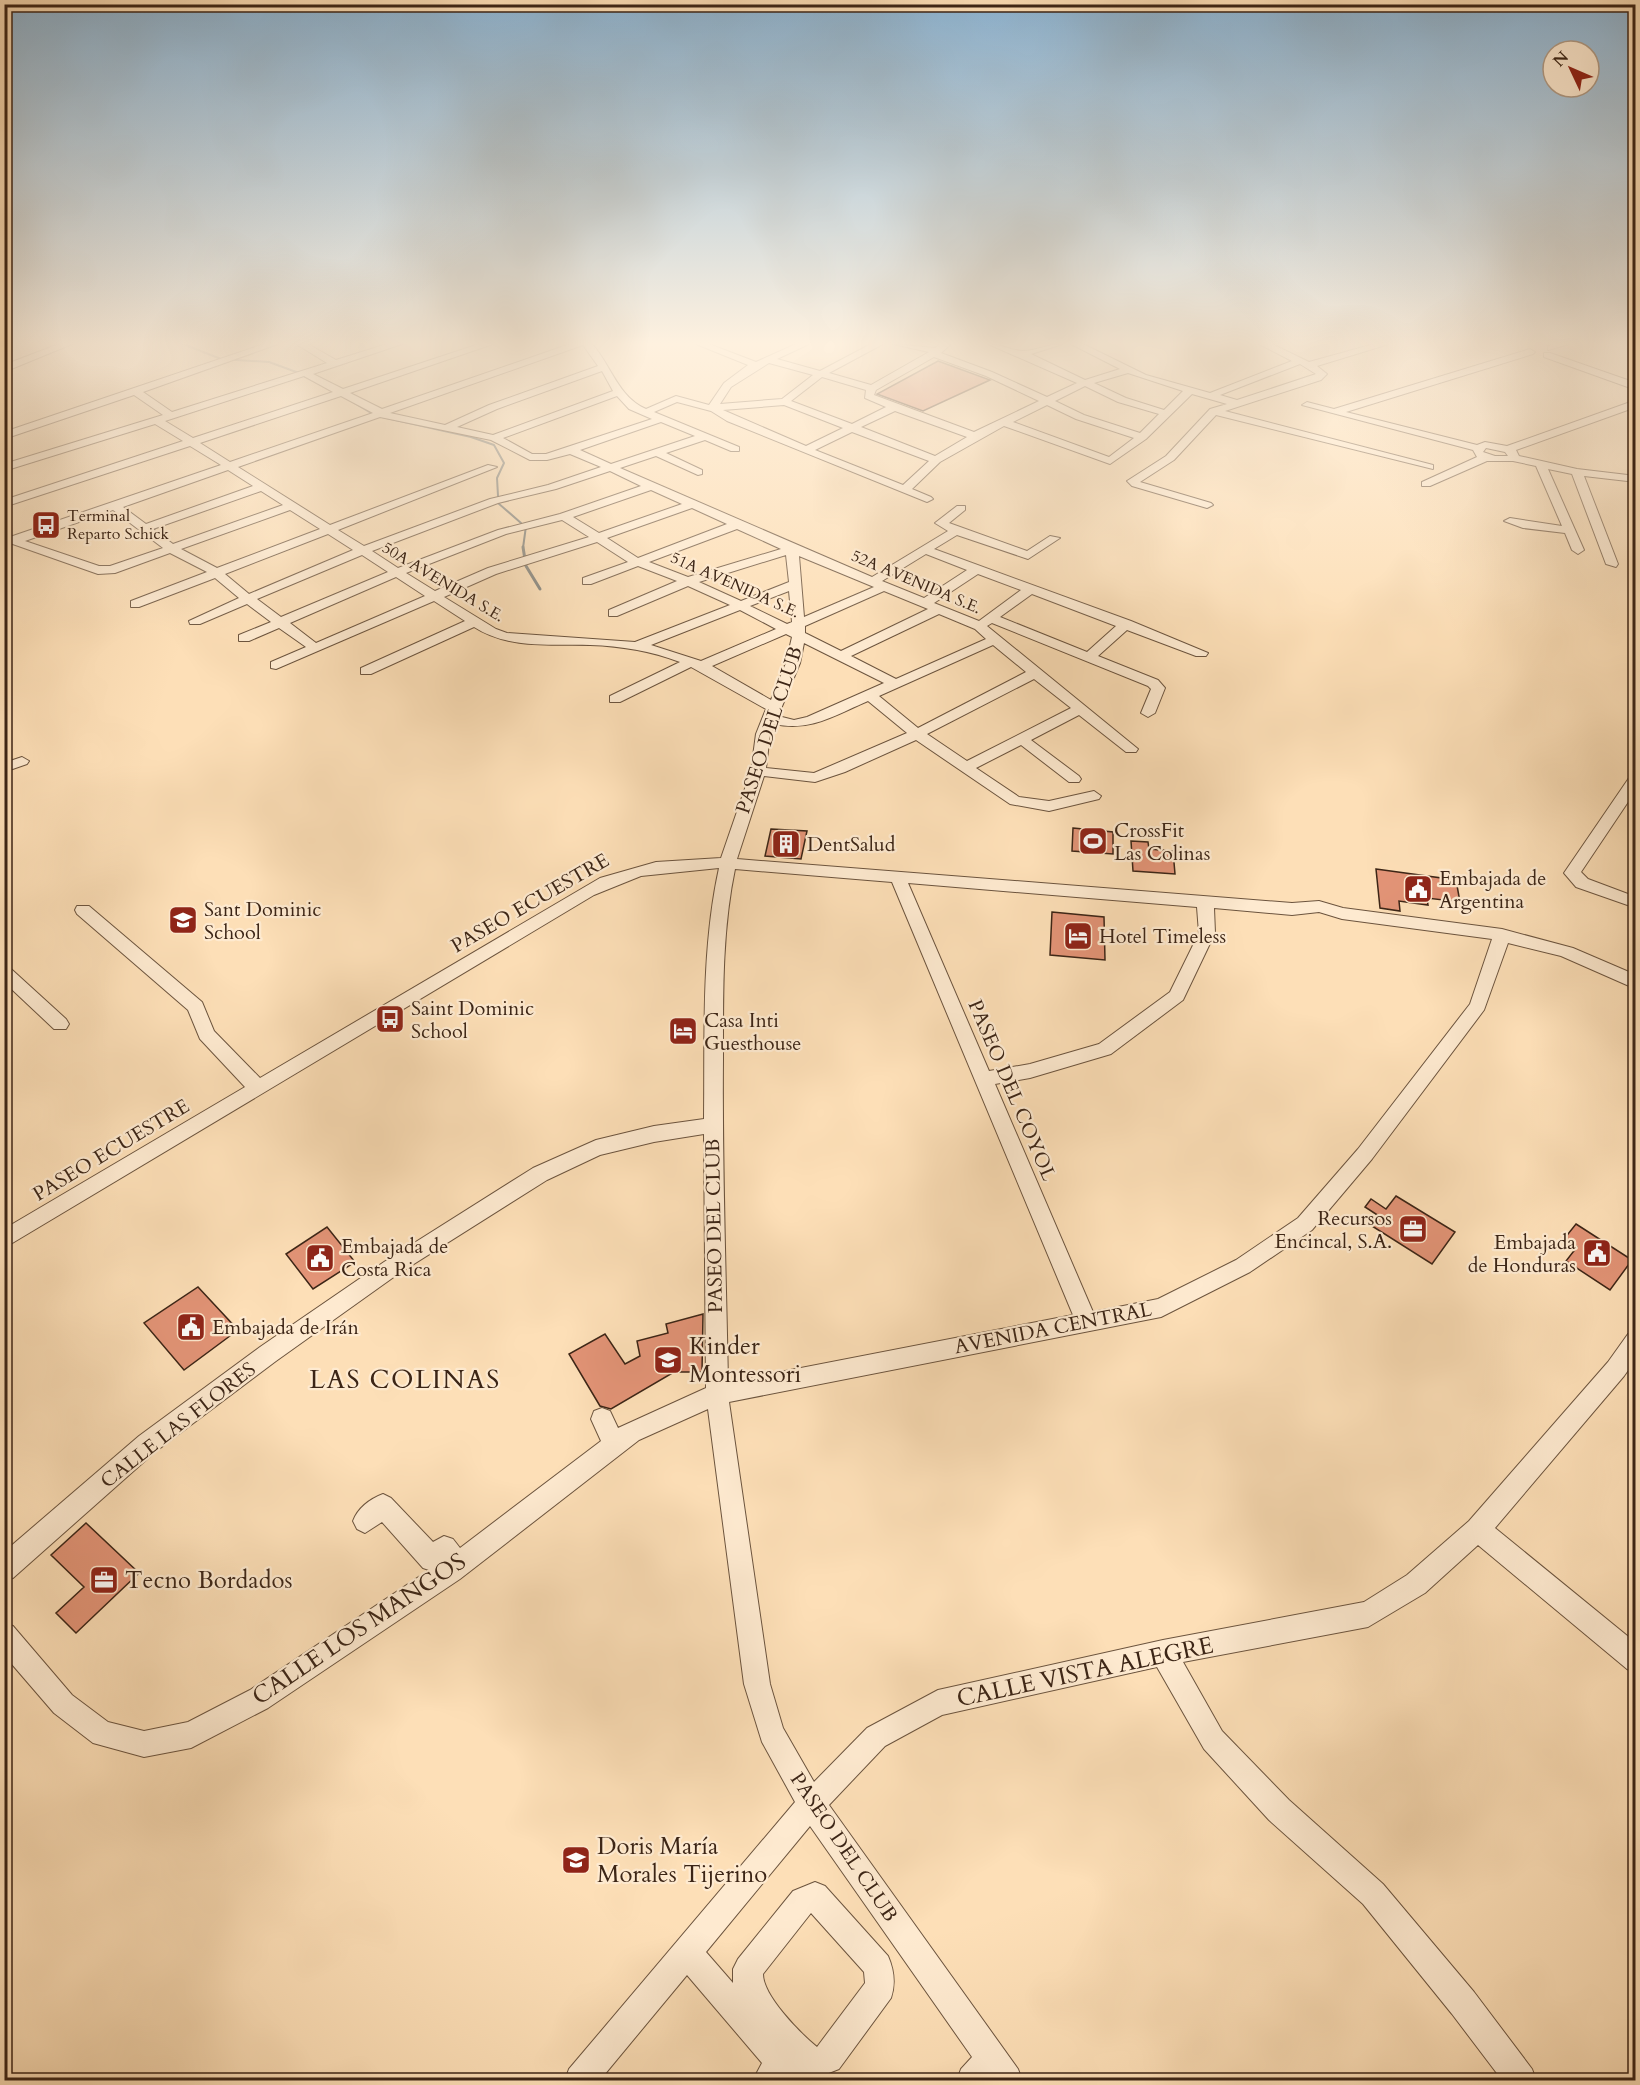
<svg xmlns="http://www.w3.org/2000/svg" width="1640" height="2085" font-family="Cardo,serif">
<rect width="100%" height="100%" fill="#fddfb7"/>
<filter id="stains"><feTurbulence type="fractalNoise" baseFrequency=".00333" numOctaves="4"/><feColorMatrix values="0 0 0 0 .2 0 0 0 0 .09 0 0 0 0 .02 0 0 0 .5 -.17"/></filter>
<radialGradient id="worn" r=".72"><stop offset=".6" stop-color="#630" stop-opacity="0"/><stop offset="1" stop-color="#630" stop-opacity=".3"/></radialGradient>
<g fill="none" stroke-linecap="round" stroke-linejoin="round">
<!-- stream-far1 -->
<path stroke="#7c7e79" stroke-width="2" d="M183 344 221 359 269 362 299 373
M304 376 321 385
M351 401 371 413
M382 417 471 437 494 445 504 463 497 478 498 496
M498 503 521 523
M523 548 526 526"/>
<!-- stream -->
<path stroke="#7c7e79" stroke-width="3" d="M523 547 526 566 540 589"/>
</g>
<!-- building -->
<path fill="#e39477" stroke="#3c2516" stroke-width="1.5" d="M938 361 990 380 923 411 877 394Z
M1073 828 1113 832V854L1072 851Z
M771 829 807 831 801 859 765 856Z
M1131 841 1148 842 1149 849 1173 851 1175 874 1133 871Z
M1376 869 1456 880 1460 902 1427 898 1428 905 1399 901 1400 911 1380 908Z
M1052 912 1104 917 1105 960 1050 955Z
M1396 1196 1455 1232 1432 1264 1372 1226 1379 1216 1365 1207 1371 1199 1386 1209Z
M1576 1224 1632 1260 1610 1290 1566 1261 1577 1247 1564 1239Z
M327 1227 355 1262 313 1289 286 1254Z
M198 1287 238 1330 184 1370 144 1323Z
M703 1314 702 1372H674L611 1409 600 1406 569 1354 605 1334 625 1364 640 1356 637 1341 668 1333 666 1324Z
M86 1523 139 1573 76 1633 56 1613 84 1587 51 1555Z"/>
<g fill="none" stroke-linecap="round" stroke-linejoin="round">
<!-- minor casing -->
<g stroke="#6c543e" stroke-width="2">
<path id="minor" d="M59 344H72L4 372V365Z
M264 344H278L143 392 172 412 327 363 296 344H308L336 360 387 344H402L313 374 343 389 479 344H493L350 393 382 409 570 344H592C611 365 618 397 646 409L676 396 709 405 724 383 748 365 696 344H709L756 362 796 344H809L777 359 820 371 871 344H883L829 373 871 385 929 352 893 344 935 348 940 344H951L941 353 992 372 1047 397 1077 383 988 344C1001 344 1012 351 1023 351 1035 351 1048 344 1063 344L1031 354 1085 380 1120 369 1071 344H1083L1146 375 1210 393 1292 361 1259 344H1272L1309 362 1374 344H1389L1317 366 1327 374 1321 380 1225 411 1433 465V469L1216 415 1174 460 1140 482 1211 503 1213 505 1207 508 1132 486 1127 481 1166 456 1210 409 1227 404 1192 394 1146 439 1110 464 1004 426 940 462 912 489 931 497 933 499 927 502 727 421 711 411 677 402 654 412 739 447V451H731L705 440 666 453 702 470V474L698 475 656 456 620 468 872 577 948 531 935 523 957 506H965V510L949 523 1027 551 1050 536 1060 538 1028 559 957 535 934 549 1131 621 1208 653 1206 656H1196L1127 630 1098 656 1158 680 1165 688 1155 713 1148 717 1141 713 1151 689 1148 686 992 623 987 626 1138 749 1136 752H1126L1079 715 1031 740 1079 776 1081 779 1079 782H1069L1021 745 976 768 1019 797 1049 801 1094 791 1101 796 1099 799 1049 811 1010 804 916 740 845 772 815 782 764 776 737 859 1292 903 1319 901 1343 908 1502 929 1573 948 1636 975V989L1561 956 1508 943 1484 1010 1372 1159 1312 1230 1250 1272 1161 1317 729 1402 770 1684 783 1728 814 1782 867 1728 938 1690 1163 1640 1364 1602 1407 1575 1469 1521 1608 1362 1628 1334 1636 1331V1359L1624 1376 1495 1528 1636 1643V1673L1627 1669 1478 1545 1425 1593 1368 1627 1183 1662 1222 1731 1289 1800 1383 1884 1474 1992 1532 2069 1536 2080H1502L1452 2014 1363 1904 1269 1820 1204 1749 1157 1667 942 1715 885 1746 829 1805 1018 2069 1022 2080H957L961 2069 972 2057 810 1826 706 1952 733 1983V1969L738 1959 793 1891 815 1882 825 1886 888 1956C894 1970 896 1983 891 1998L839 2069 816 2078 811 2076 812 2080H753L762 2063 687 1975 600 2080H565L569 2069 795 1802 762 1742 744 1684 708 1409 639 1440 460 1579 268 1708 191 1748 144 1757 93 1743 54 1713 4 1655V1623L13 1626 72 1695 108 1722 144 1731 188 1722 250 1690 429 1570 423 1568 382 1522 365 1533 357 1529 353 1521C358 1508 370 1499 383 1494L391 1498 433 1542 444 1536 453 1539 460 1548 601 1441 591 1419 594 1411 602 1408 610 1411 618 1428 706 1388 704 1134 654 1142 600 1155 547 1180 398 1274 276 1361 155 1452 13 1578 4 1581V1552L139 1436 260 1347 384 1262 533 1168 596 1140 654 1126 704 1119C705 1036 701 950 719 868L641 876 594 895 4 1248V1229L245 1087 200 1039 188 1010 77 914 75 910 77 906H89L202 1002 214 1031 260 1078 600 878 656 862 721 858 751 771 756 734 766 709 691 667 620 702H610V696L680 662C651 651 621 646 590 645 550 644 508 649 474 627L371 674H361V668L465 621 434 601 276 669 271 668V662L306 647 279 628 249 641H239V635L271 622 247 604 200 624H190L189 621 239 598 215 578 139 607H131V601L207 572 170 553 115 573 98 574 7 542V538L221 465 190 446 4 507V500L183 441 155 424 4 471V464L163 415 134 395 4 439V432ZM583 345 598 366 489 405 445 425 390 413ZM934 357 986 376 1039 401 974 432 874 395 876 390ZM769 363 813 375 782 399 720 404 731 387ZM1300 364 1316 374 1237 400 1220 395ZM602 371 613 391 493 435 457 427 497 409ZM1128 373 1183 391 1164 410 1126 398 1094 383ZM304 376 333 392 193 438 165 421ZM822 377 866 390 865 398 886 407 852 424 791 401ZM1085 386 1118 402 1159 414 1140 433 1084 415 1055 401ZM341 396 373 413 230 462 200 443ZM617 396 629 409 652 419 546 454H532L503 438ZM784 405 843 428 806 446 723 410ZM1047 405 1076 419 1134 438 1109 457 1013 422ZM895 411 967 437 935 456 861 427ZM380 417 491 440 530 460H547L570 454 601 467 548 485 490 499 364 546 338 530 497 467 488 465 330 525 238 467ZM661 422 695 436 611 464 580 450ZM852 432 929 461 903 485 815 450ZM228 470 253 486 146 524 123 507ZM610 471 641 486 560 514 498 530 398 568 372 551 498 503 556 489ZM651 490 682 504 599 533 573 517ZM261 491 283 505 173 544 153 529ZM692 508 727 524 638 558 607 538ZM113 510 163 548 110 566H99L25 541ZM290 510 320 529 217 568 181 549ZM562 520 589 537 488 568 435 591 406 573 506 534ZM737 529 781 549 688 577 649 562ZM328 534 353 550 249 594 225 574ZM597 542 628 562 583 578V584H591L638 566 677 581 609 610V616H617L688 586 730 605 635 642 507 633 496 629 444 597 496 574ZM926 554 967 570 924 598 882 581ZM362 555 388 572 281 617 257 599ZM786 555 789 582 741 601 699 582ZM799 556 874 587 804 617ZM978 574 1021 590 979 621 934 603ZM396 577 425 596 316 643 290 623ZM789 591 792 622 787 624 750 606ZM884 591 928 609 841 651 805 633V626ZM1032 594 1116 626 1087 652 1000 617ZM740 610 776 629 701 661 651 645ZM939 614 975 629 986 639 896 679 851 656ZM786 634 792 637 786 663 771 700 712 666ZM804 643 884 683 807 717 794 720 778 716 800 663ZM993 645 1026 672 918 728 879 696ZM1034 679 1071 708 967 761 927 734ZM868 701 907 733 814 773 766 768 770 734 774 724C811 732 835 715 868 701ZM735 869 892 882 1073 1315 728 1382C726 1274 722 1166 723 1059 723 995 722 931 735 869ZM908 883 1197 907 1199 933 1170 992 1099 1044 1030 1064 989 1071ZM1214 908 1292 915 1319 912 1342 919 1492 939 1470 1004 1358 1149 1298 1218 1236 1260 1158 1299 1093 1312 995 1084 1030 1078 1111 1054 1183 1000 1215 933ZM811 1913 864 1972 865 1983 817 2047C800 2033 763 1996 763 1974Z
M1554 344H1569L1548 350V346Z
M1530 349 1535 352 1533 354 1346 412 1477 445 1485 442 1507 446 1636 400V407L1516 450 1519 456 1577 469 1636 476V482L1584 476 1618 564 1616 567 1606 564 1572 474 1548 469 1584 550 1578 554 1572 550 1565 533 1523 528 1504 521 1510 518 1562 526 1536 466 1513 461H1487L1430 486H1422V482L1477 457 1473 450 1302 405 1307 402 1334 409ZM1486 448 1505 452 1508 456H1495L1483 452Z
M1544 353H1550L1636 383V390L1544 357Z
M22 757 29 761 27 764 4 772V763Z
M1636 774V790L1581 872 1588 879 1636 897V908L1576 887 1564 873 1631 775Z
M4 966 10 968 66 1019 69 1024 66 1029H54L4 982Z"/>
</g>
<!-- minor -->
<use href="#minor" fill="#feead0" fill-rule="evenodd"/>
</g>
<!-- sky -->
<linearGradient id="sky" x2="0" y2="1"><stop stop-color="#8db6d6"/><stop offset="0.54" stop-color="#fef1df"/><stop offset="1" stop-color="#fef1df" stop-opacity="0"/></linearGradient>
<rect width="1640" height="636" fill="url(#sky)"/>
<!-- icons -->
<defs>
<g id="bus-square" transform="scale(1.5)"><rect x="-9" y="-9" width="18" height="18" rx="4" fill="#8f2418" stroke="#feead0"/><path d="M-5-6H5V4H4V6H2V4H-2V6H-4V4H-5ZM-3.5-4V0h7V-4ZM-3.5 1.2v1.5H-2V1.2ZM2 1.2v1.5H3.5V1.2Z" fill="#fff"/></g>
<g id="stadium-square" transform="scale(1.5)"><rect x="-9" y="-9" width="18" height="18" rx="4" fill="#8f2418" stroke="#feead0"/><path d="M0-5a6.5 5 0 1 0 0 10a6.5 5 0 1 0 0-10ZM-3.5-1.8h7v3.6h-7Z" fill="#fff"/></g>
<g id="building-square" transform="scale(1.5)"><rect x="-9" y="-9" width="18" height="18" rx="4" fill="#8f2418" stroke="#feead0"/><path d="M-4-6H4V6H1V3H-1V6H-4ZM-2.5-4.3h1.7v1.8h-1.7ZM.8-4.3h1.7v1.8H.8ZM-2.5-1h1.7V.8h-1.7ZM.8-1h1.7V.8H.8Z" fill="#fff"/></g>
<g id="civic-square" transform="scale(1.5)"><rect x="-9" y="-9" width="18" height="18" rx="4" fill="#8f2418" stroke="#feead0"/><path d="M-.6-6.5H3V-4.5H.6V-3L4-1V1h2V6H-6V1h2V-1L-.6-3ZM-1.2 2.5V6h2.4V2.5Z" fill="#fff"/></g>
<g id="school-square" transform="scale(1.5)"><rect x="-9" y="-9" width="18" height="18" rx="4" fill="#8f2418" stroke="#feead0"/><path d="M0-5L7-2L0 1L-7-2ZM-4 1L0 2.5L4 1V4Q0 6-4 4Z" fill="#fff"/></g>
<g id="hotel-square" transform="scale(1.5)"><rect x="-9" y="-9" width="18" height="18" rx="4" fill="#8f2418" stroke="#feead0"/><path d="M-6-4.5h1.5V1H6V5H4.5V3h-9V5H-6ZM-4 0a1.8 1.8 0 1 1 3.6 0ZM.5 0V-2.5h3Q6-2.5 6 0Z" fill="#fff"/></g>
<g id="office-square" transform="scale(1.5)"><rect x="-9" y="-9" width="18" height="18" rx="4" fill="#8f2418" stroke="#feead0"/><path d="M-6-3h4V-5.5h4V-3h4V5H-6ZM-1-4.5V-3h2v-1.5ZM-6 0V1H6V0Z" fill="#fff"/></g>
</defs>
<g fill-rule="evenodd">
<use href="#bus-square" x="46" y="525"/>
<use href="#stadium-square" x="1093" y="841"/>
<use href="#building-square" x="786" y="844"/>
<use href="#civic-square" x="1418" y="889"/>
<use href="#school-square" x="183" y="920"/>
<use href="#hotel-square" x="1078" y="936"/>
<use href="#bus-square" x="390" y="1019"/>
<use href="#hotel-square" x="683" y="1031"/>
<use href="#office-square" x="1413" y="1229"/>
<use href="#civic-square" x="1597" y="1253"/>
<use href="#civic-square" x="320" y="1258"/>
<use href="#civic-square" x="191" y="1327"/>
<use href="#school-square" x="668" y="1360"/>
<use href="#office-square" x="104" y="1580"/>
<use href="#school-square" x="576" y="1860"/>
</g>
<g text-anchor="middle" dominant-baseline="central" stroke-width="4.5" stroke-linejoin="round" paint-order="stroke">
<!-- far-poi labels -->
<g font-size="16" fill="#3c2516" stroke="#feead0" text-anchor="start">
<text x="67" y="516">Terminal<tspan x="67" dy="18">Reparto Schick</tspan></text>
</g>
<!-- far-street labels -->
<g font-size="16" fill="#3c2516" stroke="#feead0">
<text transform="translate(443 582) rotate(31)">50A AVENIDA S.E.</text>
<text transform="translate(916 582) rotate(23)">52A AVENIDA S.E.</text>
<text transform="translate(735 585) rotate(24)">51A AVENIDA S.E.</text>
</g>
<!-- street labels -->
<g font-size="20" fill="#3c2516" stroke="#feead0">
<text transform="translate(769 730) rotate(-72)">PASEO DEL CLUB</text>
<text transform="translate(530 903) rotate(-30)">PASEO ECUESTRE</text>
<text transform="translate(1012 1090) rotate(67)">PASEO DEL COYOL</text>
<text transform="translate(111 1150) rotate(-31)">PASEO ECUESTRE</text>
<text transform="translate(714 1226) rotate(-91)">PASEO DEL CLUB</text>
<text transform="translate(1053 1328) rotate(-11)">AVENIDA CENTRAL</text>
<text transform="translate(178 1425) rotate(-38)">CALLE LAS FLORES</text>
<text transform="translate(844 1847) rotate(56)">PASEO DEL CLUB</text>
</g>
<!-- poi labels -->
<g font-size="20" fill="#3c2516" stroke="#feead0" text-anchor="start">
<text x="1114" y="830">CrossFit<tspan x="1114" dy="23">Las Colinas</tspan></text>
<text x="807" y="844">DentSalud</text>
<text x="1439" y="878">Embajada de<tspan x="1439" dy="23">Argentina</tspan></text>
<text x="204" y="909">Sant Dominic<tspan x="204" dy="23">School</tspan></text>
<text x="1099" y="936">Hotel Timeless</text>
<text x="411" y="1008">Saint Dominic<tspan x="411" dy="23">School</tspan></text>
<text x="704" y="1020">Casa Inti<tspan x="704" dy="23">Guesthouse</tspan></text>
<text x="1392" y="1218" text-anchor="end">Recursos<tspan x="1392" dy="23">Encincal, S.A.</tspan></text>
<text x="1576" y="1242" text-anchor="end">Embajada<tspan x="1576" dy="23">de Honduras</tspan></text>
<text x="341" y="1246">Embajada de<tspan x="341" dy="23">Costa Rica</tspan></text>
<text x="212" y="1327">Embajada de Irán</text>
</g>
<!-- near-poi labels -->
<g font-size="24" fill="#3c2516" stroke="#feead0" text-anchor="start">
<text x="689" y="1346">Kinder<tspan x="689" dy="28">Montessori</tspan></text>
<text x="125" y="1580">Tecno Bordados</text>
<text x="597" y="1846">Doris María<tspan x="597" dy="28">Morales Tijerino</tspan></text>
</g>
<!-- near-street labels -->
<g font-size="24" fill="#3c2516" stroke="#feead0">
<text transform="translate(359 1629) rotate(-34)">CALLE LOS MANGOS</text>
<text transform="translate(1085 1672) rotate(-12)">CALLE VISTA ALEGRE</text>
</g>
<!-- near-neighbourhood labels -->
<g font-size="26" letter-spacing="1.5" fill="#3c2516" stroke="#feead0">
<text x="405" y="1379">LAS COLINAS</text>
</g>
</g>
<!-- margin -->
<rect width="1640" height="2085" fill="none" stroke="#fddfb7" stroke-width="24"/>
<rect x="6" y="6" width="1628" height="2073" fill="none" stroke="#3c2516" stroke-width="3"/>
<rect x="12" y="12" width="1616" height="2061" fill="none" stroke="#3c2516" stroke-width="1.5"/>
<!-- north arrow -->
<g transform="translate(1571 69) rotate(314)"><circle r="28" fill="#feead0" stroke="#b09b86" stroke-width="1.5"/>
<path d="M0-4.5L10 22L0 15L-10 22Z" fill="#8f2418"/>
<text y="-9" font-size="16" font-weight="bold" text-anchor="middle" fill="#3c2516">N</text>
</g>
<rect width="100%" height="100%" filter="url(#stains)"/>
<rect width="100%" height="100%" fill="url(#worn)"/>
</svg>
